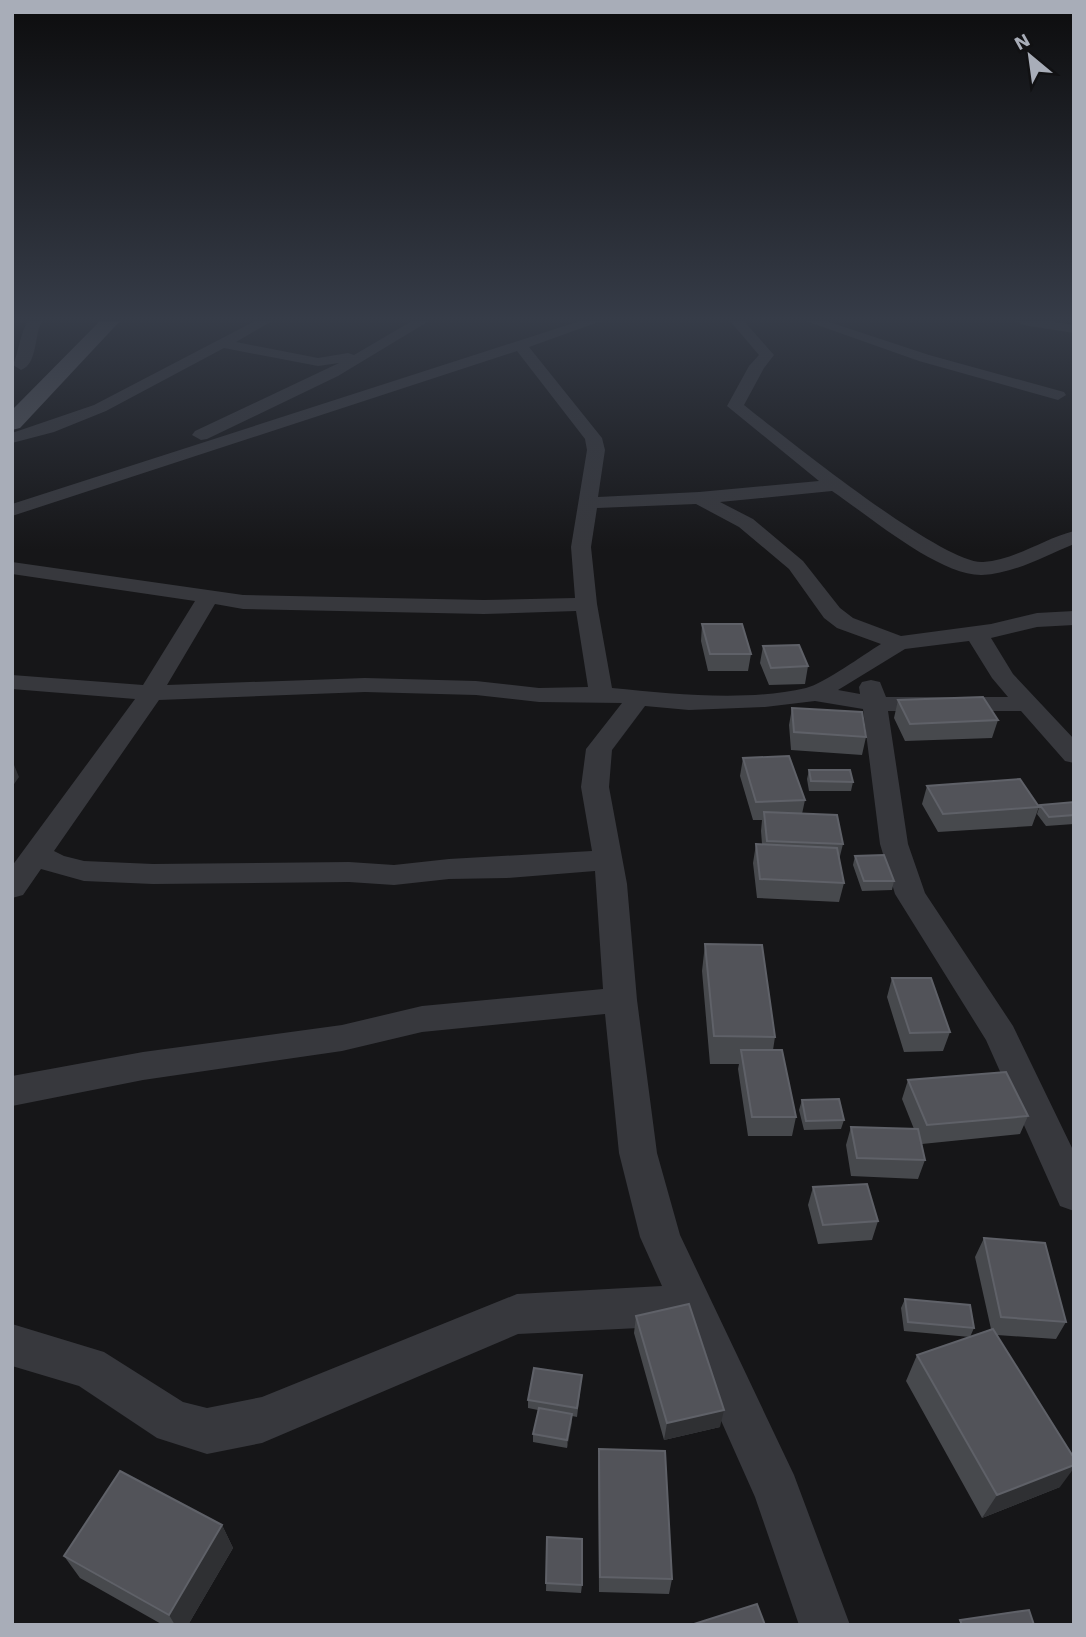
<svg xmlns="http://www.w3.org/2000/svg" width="1086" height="1637" font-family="'Work Sans',sans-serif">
<rect width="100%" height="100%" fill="#161618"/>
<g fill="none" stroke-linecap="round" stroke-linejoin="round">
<!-- street -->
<path fill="#37383d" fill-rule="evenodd" d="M28 321H42C34 334 38 364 21 370L13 365C19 350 20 334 28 321Z
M255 321H272L236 342 318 358 348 353 354 355 412 321H429L338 376 207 439 201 440 192 435 195 431 339 363 318 366 224 348 106 411 54 432 12 443V433L94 405Z
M580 321H601L529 347 602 438 605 450 598 497 699 492 819 481 727 406 749 366 759 355 730 321H744L774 355 764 368 744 405C782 435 943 565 983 562 1015 560 1043 539 1074 531V544C1045 556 1013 574 982 575 939 576 868 515 832 491L720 502 753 519 803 561 840 608 853 618 901 636 991 624 1037 613 1074 611V625L1037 627 991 638 1013 674 1074 739V763L1065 761 1021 711H888L908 844 925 893 1013 1026 1074 1152V1211L1060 1206 986 1040 895 894 880 844 863 709 815 701 765 707 689 710 645 706 612 750 609 787 627 884 637 1000 657 1153 680 1235 794 1475 850 1625H799L755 1497 679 1326 518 1334 262 1443 207 1454 157 1438 79 1386 12 1366V1324L104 1352 183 1402 207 1408 262 1397 517 1294 662 1286 640 1237 619 1153 605 1014 422 1032 342 1051 143 1080 12 1106V1076L143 1052 342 1025 422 1006 603 989 595 871 507 878 449 879 394 885 349 882 153 884 84 881 41 869 23 895 12 898V866L135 699 12 689V675L143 685 195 601 12 574V562L243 595 484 600 575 598 571 547 587 450 585 439 517 351 12 516V504ZM696 504 739 527 789 569 824 618 837 628 881 644C863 655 825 683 806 688 745 702 674 694 612 688L597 604 591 547 597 508ZM215 604 243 609 484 614 576 611 588 687 539 688 476 681 365 678 167 685ZM969 641 992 678 1008 697H886L880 682 871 680 862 682 859 687 860 694 838 690 905 649ZM365 692 476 695 539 702 622 703 586 749 581 787 592 851 449 859 394 865 349 862 153 864 84 861 64 856 54 851 159 700Z
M806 321H826L929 355 1064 392 1066 395 1058 400 919 361Z
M1016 321H1049L1074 325V333L1023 325Z"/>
<!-- primary -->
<path fill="#53555c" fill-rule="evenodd" d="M100 321H120L20 428 12 430V410Z"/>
</g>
<!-- wall -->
<path fill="#47494d" d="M702 624 751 654 748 671H708L701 641Z
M763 646 808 666 805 684 769 685 760 663Z
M898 700 998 720 992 738 905 741 894 718Z
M792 708 866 737 862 755 791 750 789 725Z
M743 758 805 800 802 814 843 844 839 860 844 883 839 902 757 898 753 863 756 844H762L761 831 762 820H753L740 776Z
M809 770 853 782 851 791H809L807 779Z
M927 786 1039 807 1032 826 938 832 922 804Z
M1074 802V824L1046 826 1037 814 1040 805Z
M855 856 894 881 892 890 862 891 853 865Z
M705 944 775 1037 773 1050 796 1117 792 1136H748L738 1069 739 1064H710L702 971Z
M892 978 950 1032 943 1051 904 1052 887 997Z
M908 1080 1028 1116 1020 1134 922 1144 925 1160 918 1179 851 1176 846 1145 851 1127 914 1129 902 1099Z
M802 1100 844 1120 841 1129 804 1130 799 1110Z
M813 1187 878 1221 872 1240 818 1244 808 1205Z
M984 1238 1066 1322 1056 1339 997 1335 1060 1487 982 1518 906 1381 917 1355 970 1337 904 1331 901 1308 905 1299 974 1328 970 1337 991 1329 975 1257Z
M636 1316 720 1427 664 1440 634 1333Z
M582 1375 577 1417 572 1416 567 1448 533 1442V1434L538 1410 528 1408V1400Z
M599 1449 672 1579 669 1594 599 1592 598 1466Z
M222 1525 233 1548 188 1625H163L80 1578 64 1556Z
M547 1537 582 1585 581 1593 546 1591Z"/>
<!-- shaded-wall -->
<path fill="#2f3033" d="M12 760 19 777 12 787Z
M724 1410 720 1427 664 1440 667 1423Z
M572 1414V1423L567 1448V1440Z
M1074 1465V1468L1060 1487 982 1518 997 1495Z
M222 1525 233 1548 188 1625H175L169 1615Z"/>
<!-- building -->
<path fill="#525359" stroke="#5f6168" stroke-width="2" d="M702 624H742L751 654H710Z
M799 645 808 666 771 668 763 646Z
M983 697 998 720 910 724 898 700Z
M792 708 862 712 866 737 794 732Z
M789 756 805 800 756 802 743 758Z
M809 770H850L853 782 811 781Z
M1020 779 1039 807 943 814 927 786Z
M1074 802V815L1049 817 1040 805Z
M764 812 837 815 843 844 767 841Z
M756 844 837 848 844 883 760 879Z
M884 855 894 881H864L855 856Z
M705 944 762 945 775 1037 714 1036Z
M892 978H931L950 1032 910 1033Z
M741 1050H782L796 1117H752Z
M1006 1072 1028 1116 927 1125 908 1080Z
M839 1099 844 1120 806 1121 802 1100Z
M851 1127 918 1129 925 1160 857 1158Z
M867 1184 878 1221 823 1225 813 1187Z
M984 1238 1045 1243 1066 1322 1001 1317Z
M905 1299 970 1305 974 1328 908 1322Z
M689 1304 724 1410 667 1423 636 1316Z
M993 1329 1074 1458V1465L997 1495 917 1355Z
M534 1368 582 1375 577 1408 528 1400Z
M539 1408 572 1414 567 1440 533 1434Z
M599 1449 665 1451 672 1579 600 1577Z
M120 1471 222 1525 169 1615 64 1556Z
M547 1537 582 1539V1585L546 1583Z
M757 1604 765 1625H691Z
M1029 1610 1034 1625H962L960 1620Z"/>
<!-- sky -->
<linearGradient id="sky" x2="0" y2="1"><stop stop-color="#0c0c0d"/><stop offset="0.58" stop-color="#363c48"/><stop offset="1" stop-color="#363c48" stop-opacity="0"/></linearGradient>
<rect width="1086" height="550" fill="url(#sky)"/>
<!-- border -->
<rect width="1086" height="1637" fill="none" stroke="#a8adb8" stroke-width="28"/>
<!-- north arrow -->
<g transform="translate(1030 56) rotate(331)" stroke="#111113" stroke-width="5" paint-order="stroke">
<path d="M0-5L12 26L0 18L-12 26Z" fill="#a8adb8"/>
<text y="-10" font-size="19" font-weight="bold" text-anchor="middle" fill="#a8adb8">N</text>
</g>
</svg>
